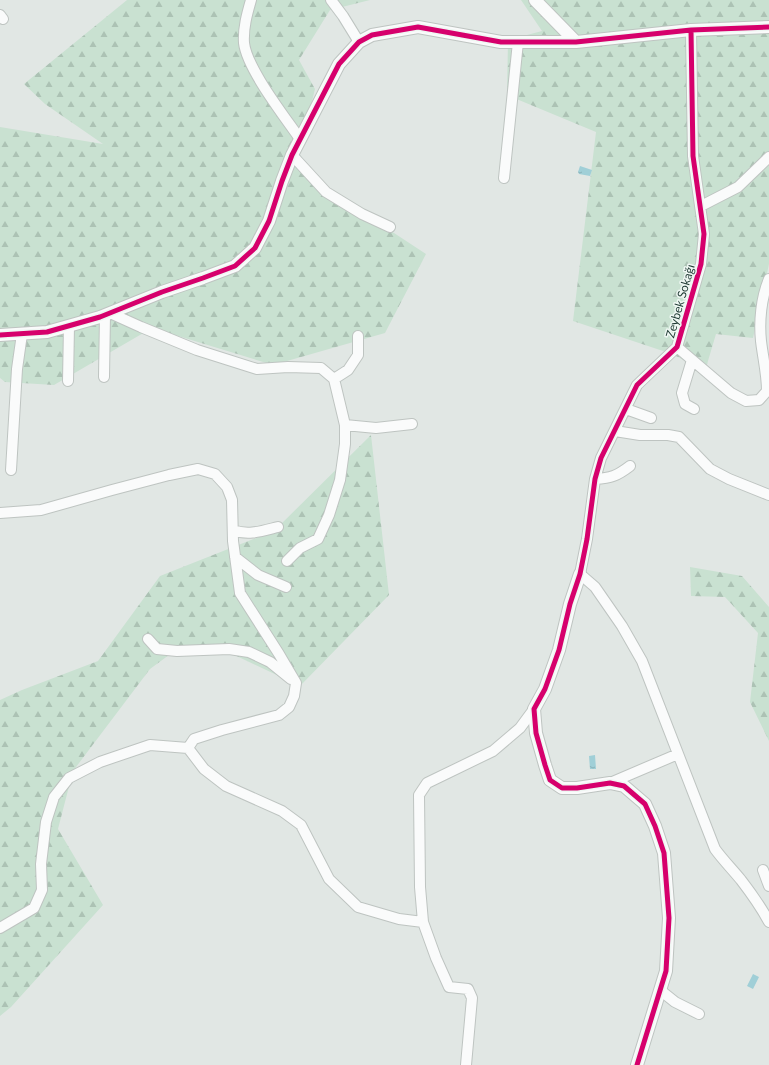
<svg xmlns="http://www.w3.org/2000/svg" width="769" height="1065" font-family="Lato,sans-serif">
<defs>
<pattern id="forest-firs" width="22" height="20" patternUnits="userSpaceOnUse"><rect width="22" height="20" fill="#c9e1d1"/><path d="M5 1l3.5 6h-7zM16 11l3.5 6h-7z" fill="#acc2b4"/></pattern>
<pattern id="water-ripples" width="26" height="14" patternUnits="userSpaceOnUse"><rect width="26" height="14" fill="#a0cfd7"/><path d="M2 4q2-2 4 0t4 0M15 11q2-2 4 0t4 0" fill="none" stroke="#89b2b9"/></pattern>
</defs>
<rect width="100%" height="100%" fill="#e1e7e4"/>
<!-- forest -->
<path fill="url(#forest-firs)" d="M127 0H370L330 10 299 60 315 89 299 154 327 189 426 254 385 333 273 365 152 328 54 385 5 382 0 378V127L103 144 45 104 24 84Z
M521 0H769V264L753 338 716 334 705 371 672 354 573 321 596 132 507 95 508 40 542 31Z
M371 435 389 595 300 686 226 651 173 652 150 669 73 771 58 829 103 905 11 1007 0 1016V700L22 690 98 661 160 576 274 531Z
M690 567 742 576 769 607V741L750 702 758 633 725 597 691 596Z"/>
<!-- water -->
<path fill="url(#water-ripples)" d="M580 166 592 170 590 176 579 174 578 172Z
M595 755 596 769H590L589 756Z
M753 974 759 977 753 989 747 986Z"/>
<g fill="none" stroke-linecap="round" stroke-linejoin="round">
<!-- minor casing -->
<g stroke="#bec4c1" stroke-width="12">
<path id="minor" d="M251 0C247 14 243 28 244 43 247 69 285 117 300 139
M331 0 343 16 359 42
M0 15 3 19
M691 30 693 156 704 234 701 264 677 347 637 385 601 458 595 479 587 539 580 574 595 587 622 626 642 661 715 849C723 860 732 869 741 880 751 893 761 907 769 922
M292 155 326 192 362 214 390 227
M504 178 518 42
M701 206 738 187 769 157
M110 313 141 327 197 350 257 369 288 367 321 368 334 379 345 425V444L340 480 329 515 318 539 300 548 287 561
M677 347 731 393 746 401 759 400 767 391C767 374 763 358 761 341 759 322 761 298 769 279
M692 360 682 393 685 404 694 409
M104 377 105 315
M334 379 348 370 358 355V336
M68 381 69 326
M626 409 651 418
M345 425 376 428 412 424
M615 431 640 435H668L679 437 710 469 729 479 769 495
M11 470 17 369 22 334
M595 479C611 478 617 476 630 466
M0 513 41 510 112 490 169 475 198 469 215 474 227 487 232 500 233 541 240 593 279 654 296 683 294 696 289 707 279 715 222 730 194 739 188 748 204 769 226 786 282 811 301 825 329 879 358 907 399 919 423 922
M233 530C248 536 262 531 278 527
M235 557 258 575 286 587
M148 639 157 649 177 651 229 649 249 652 270 662 291 679
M610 783 678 754
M763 870 769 886
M0 928 34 908 42 890 41 864 46 822 54 797 69 778 100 762 150 745 188 748
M660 990 675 1002 699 1014
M466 1065 472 998 468 989 449 987 436 958 423 922 420 887 419 795 427 783 493 751 520 728 534 709"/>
</g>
<!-- tertiary casing -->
<g stroke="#bec4c1" stroke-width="14">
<path id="tertiary" d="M535 0 576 42
M0 335 47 332 100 317 162 292 203 278 235 266 255 248 269 221 282 181 292 155 339 64 359 42 372 35 418 27 501 42H576L691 30 769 27
M580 574 570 604 559 650 545 689 534 709 536 733 545 765 550 780 562 788H577L610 783 624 786 645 804 655 826 664 853 669 918 666 971 637 1065"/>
</g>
<!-- minor -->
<use href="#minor" stroke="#fafbfb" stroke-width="10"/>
<!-- tertiary -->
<use href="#tertiary" stroke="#fafbfb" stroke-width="12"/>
<!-- cycleway casing -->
<g stroke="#eff7f3" stroke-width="8">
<path id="cycleway" d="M0 335 47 332 100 317 162 292 203 278 235 266 255 248 269 221 282 181 292 155 339 64 359 42 372 35 418 27 501 42H576L691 30 769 27
M637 1065 666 971 669 918 664 853 655 826 645 804 624 786 610 783 577 788H562L550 780 545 765 536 733 534 709 545 689 559 650 570 604 580 574 587 539 595 479 601 458 637 385 677 347 701 264 704 234 693 156 691 30"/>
</g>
<!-- cycleway -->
<use href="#cycleway" stroke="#d6006c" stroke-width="5"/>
</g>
<g text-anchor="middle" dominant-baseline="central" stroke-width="3" stroke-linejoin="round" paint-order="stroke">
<!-- street labels -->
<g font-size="12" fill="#1f3a33" stroke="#eff7f3">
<text transform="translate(680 301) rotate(-74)">Zeybek Sokağı</text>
</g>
</g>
</svg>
